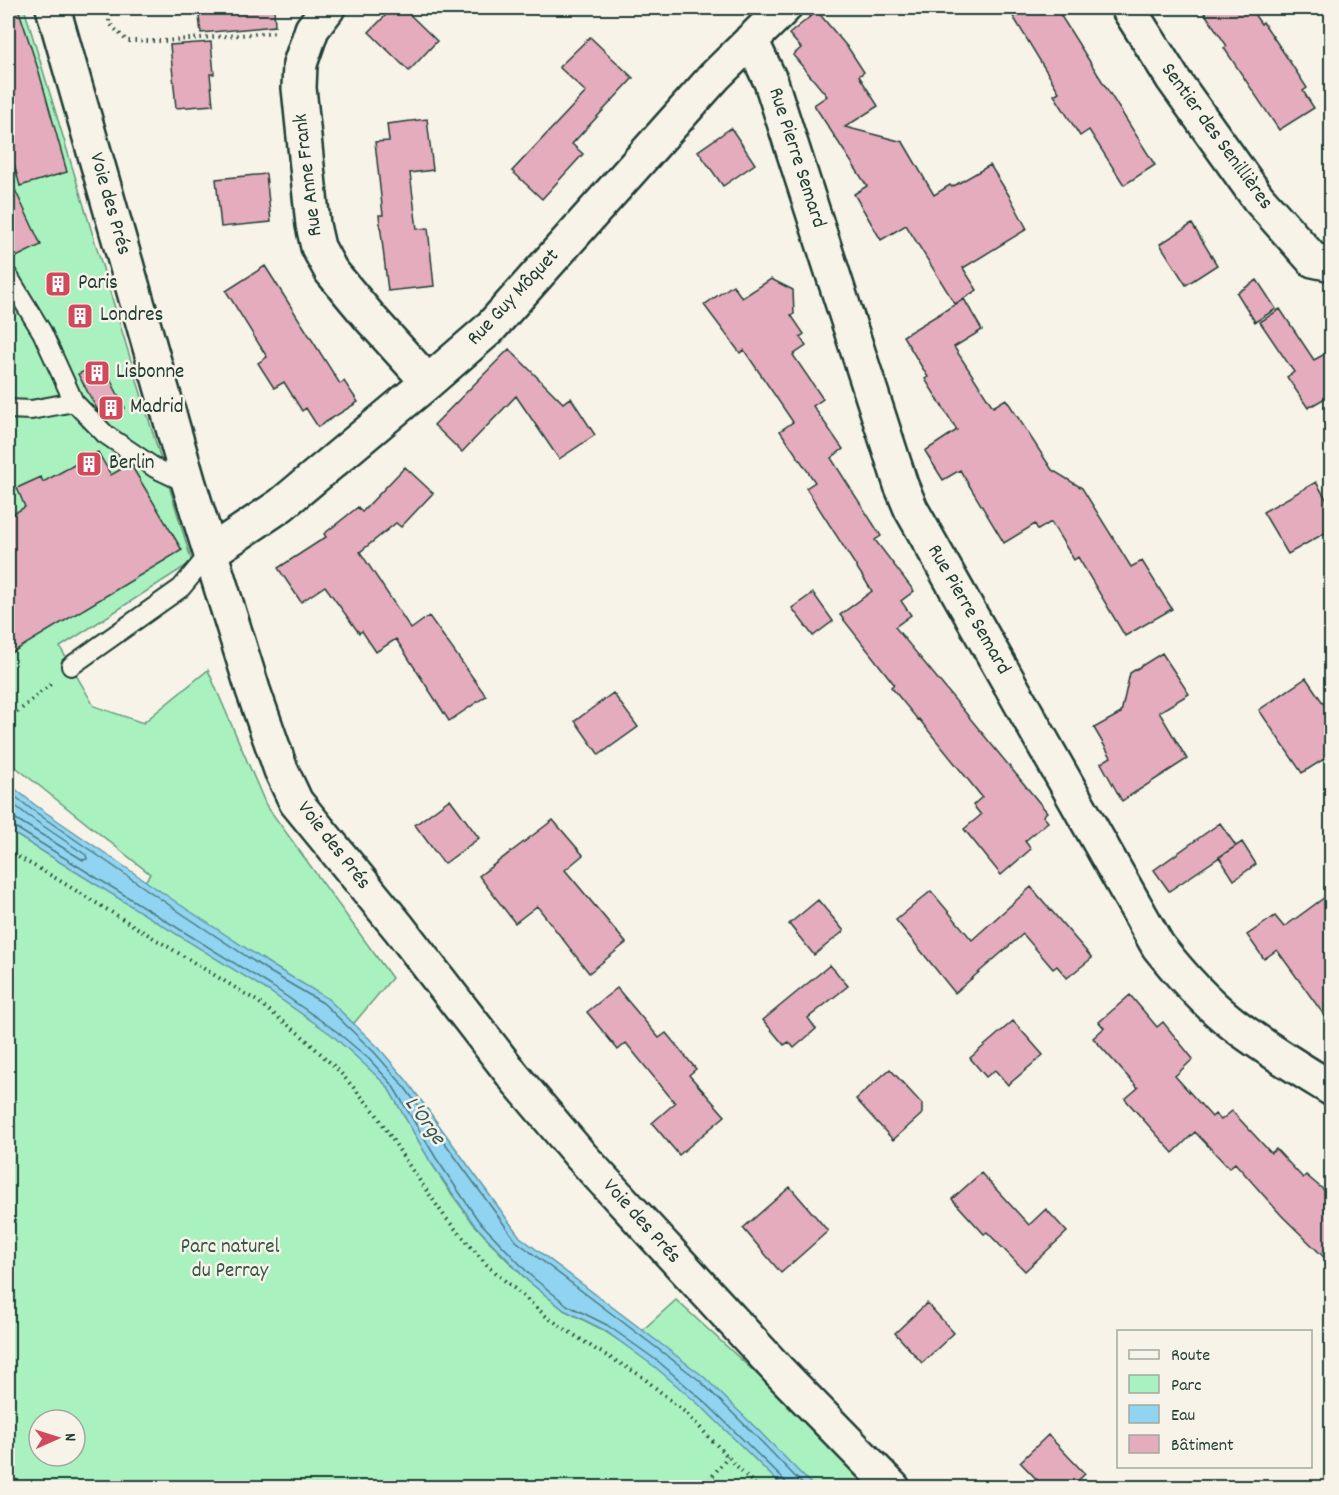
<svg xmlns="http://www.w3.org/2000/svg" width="1339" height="1495" font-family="Dekko,sans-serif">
<rect width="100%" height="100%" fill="#f7f3e8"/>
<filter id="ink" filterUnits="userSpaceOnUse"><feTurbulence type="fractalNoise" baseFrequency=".0167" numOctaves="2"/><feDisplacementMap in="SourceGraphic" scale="12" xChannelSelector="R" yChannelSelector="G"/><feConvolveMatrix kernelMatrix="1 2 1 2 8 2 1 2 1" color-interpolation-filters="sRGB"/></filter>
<g filter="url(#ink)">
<!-- green -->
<path fill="#a9f2bf" stroke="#64987a" stroke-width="1.5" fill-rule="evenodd" d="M8 8H24L192 562 60 647 94 706 143 723 208 670 266 805 392 978 339 1041 365 1064 387 1086 430 1161 448 1189 473 1223 498 1251 528 1281 564 1310 603 1330 626 1345 676 1300 880 1487H8V830L130 905 150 874 8 761ZM39 1420H75V1456H39Z"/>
<!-- water -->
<path fill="#90d4f1" stroke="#6398a5" stroke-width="1.5" d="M8 783 35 805 179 904 273 966 327 998 379 1048 407 1081 520 1237 703 1376 758 1430 814 1487H783L704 1409 655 1367 604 1330 564 1310 528 1281 473 1223 430 1161 387 1086 364 1064 332 1035 270 992 8 830Z"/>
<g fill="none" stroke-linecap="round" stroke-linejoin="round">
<!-- shore -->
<path stroke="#4c7980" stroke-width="1.5" d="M8 791 31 809 175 909 270 972 323 1003 374 1052 403 1085 516 1241 699 1380 754 1434 806 1488
M8 800 27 815 86 855 87 859 83 860 16 819 8 817
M8 825 13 826 273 987 336 1031 369 1059 391 1083 436 1158 478 1220 532 1277 567 1305 607 1325 659 1362 708 1405 785 1481 787 1488"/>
</g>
<!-- building -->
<path fill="#e5acbd" stroke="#1f3d34" stroke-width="1.5" d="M8 8H18L39 72 67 172 20 186 8 142Z
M198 8H274L275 26 201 33Z
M393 8H403L437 41 409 71 369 32Z
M1008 8H1056L1155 165 1124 185 1089 130 1080 136 1054 95 1059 92Z
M1201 8H1250L1261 24 1263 22 1288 59 1307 88 1303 91 1314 108 1279 130 1224 48 1227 46Z
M817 11 849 49 864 72 859 76 878 106 845 127 903 142 934 195 950 185 952 187 990 165 1010 197 1027 229 963 268 977 290 955 304 906 225 881 240 854 194 867 186 814 105 827 96 793 55 801 48 789 34Z
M590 37 633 78 572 144 583 154 542 199 512 171 586 92 559 67Z
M211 42 214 74H210L213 105 176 108 170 45Z
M427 119 433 170 410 173 417 229 428 228 434 286 388 291 379 215H383L375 142 389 141 387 124Z
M731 128 755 164 723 186 698 151Z
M266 174 271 222 221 227 216 179Z
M8 175 41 245 8 261Z
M1192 224 1217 265 1186 285 1160 244Z
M265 266 340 384 344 381 358 402 318 427 306 408 302 411 284 382 274 388 258 363 267 357 226 291Z
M771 279 793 290 794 314 791 315 804 334 800 337 806 346 793 355 823 399 813 406 843 449 831 458 881 536 875 540 914 591 901 601 911 615 895 627 1047 812 1043 816 1048 822 1025 841 1031 849 1001 875 964 829 981 815 973 805 982 797 919 719 918 720 891 687 894 684 840 615 872 591 806 488 815 482 780 431 793 422 744 350 740 353 704 305 733 285 742 298Z
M1257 280 1276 309 1255 322 1237 293Z
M964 299 982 330 954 347 993 407 1006 399 1052 470 1082 488 1131 567 1142 561 1172 609 1125 636 1078 557 1074 560 1051 522 1038 530 1035 524 1004 543 960 470 943 480 925 451 957 430 925 379 928 377 903 336Z
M1280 309 1314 360 1332 350V394L1308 408 1287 377 1294 372 1260 322Z
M509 349 563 403 571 398 595 435 559 459 516 396 462 452 434 425Z
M104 363 114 387 125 408 106 418 97 409 78 374Z
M98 452 111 475 130 464 131 465 182 550 8 655V517L25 507 17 488 41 477 43 482Z
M405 467 433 493 401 527 396 523 360 552 411 629 429 616 486 696 449 721 396 639 376 652 362 631 359 633 325 586 301 602 278 568 326 537 324 534 358 507 362 512Z
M1316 482 1332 509V529L1288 554 1263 512Z
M813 593 833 621 813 636 792 608Z
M1162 653 1189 694 1159 712 1187 759 1122 801 1101 763 1111 757 1094 728 1121 713 1130 673Z
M1306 678 1332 716V754L1302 773 1259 710Z
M613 693 638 727 599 755 575 721Z
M450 799 479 838 444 864 415 825Z
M553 820 583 855 565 870 626 943 589 973 537 906 515 923 479 876Z
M1220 823 1236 846 1169 891 1154 870Z
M1242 842 1256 864 1234 880 1219 857Z
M1031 887 1092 958 1067 978 1057 966 1053 969 1023 934 955 993 896 920 931 891 972 940Z
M1332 892V1026L1277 950 1264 959 1247 935 1275 916 1284 927Z
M818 900 844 931 814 955 789 924Z
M830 965 848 986 808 1018 816 1029 794 1048 789 1042 784 1045 763 1020Z
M617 988 659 1038 666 1033 696 1069 689 1075 725 1116 679 1155 652 1123 675 1103 626 1043 618 1050 587 1012Z
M1130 995 1157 1027 1163 1022 1193 1059 1175 1076 1212 1117 1215 1114 1221 1120 1232 1111 1271 1153 1276 1149 1303 1178 1306 1175 1332 1197V1265L1282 1216 1235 1163 1229 1168 1195 1132 1173 1153 1125 1099 1138 1088 1093 1038 1104 1028 1099 1022Z
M1013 1021 1043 1055 1008 1085 995 1070 986 1077 970 1058Z
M890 1069 922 1104V1114L893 1140 856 1099Z
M981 1173 1029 1225 1046 1209 1067 1232 1025 1271 987 1232 984 1234 952 1199Z
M790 1187 828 1231 781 1273 743 1228Z
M927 1303 954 1333 922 1363 895 1333Z
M1048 1435 1085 1474 1070 1488H1045L1020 1462Z"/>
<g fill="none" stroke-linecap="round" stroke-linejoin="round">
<!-- service casing -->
<g stroke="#1f3d34" stroke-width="22">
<path id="service" d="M8 276 42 332 74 402 105 434 155 468 189 484
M8 409 31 410 74 402
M71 666 181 588 211 552"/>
</g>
<!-- minor casing -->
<g stroke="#1f3d34" stroke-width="38">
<path id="minor" d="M53 8 189 484 253 690 281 770 296 802 399 928 515 1078 581 1156 778 1370 893 1488
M328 8 312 29 300 64 299 88 313 225 318 247 331 271 371 319 428 382
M1128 8 1173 79 1258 198 1313 260 1332 264
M751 40 771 82 901 485 911 509 1158 946C1180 974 1204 1001 1232 1023 1263 1047 1298 1068 1332 1089
M211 552 281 505 428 382 489 329 715 76 784 8"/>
</g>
<!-- path -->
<path stroke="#1f3d34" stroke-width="4" stroke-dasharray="1.5 4.5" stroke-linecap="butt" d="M110 8 109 23 127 41H163L278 32
M8 502 13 514
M8 720 53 682
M8 851 57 879 257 1001 302 1036 338 1070 375 1112 406 1161 445 1217 487 1265 547 1317 595 1349 640 1375 687 1414 758 1488
M700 1488 708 1482 728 1456"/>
<!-- service -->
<use href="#service" stroke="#f7f3e8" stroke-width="18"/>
<!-- minor -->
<use href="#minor" stroke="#f7f3e8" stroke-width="33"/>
</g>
</g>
<!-- icons -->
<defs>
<g id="building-square" transform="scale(1.35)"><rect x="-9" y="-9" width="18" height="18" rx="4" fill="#d1495b" stroke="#f7f3e8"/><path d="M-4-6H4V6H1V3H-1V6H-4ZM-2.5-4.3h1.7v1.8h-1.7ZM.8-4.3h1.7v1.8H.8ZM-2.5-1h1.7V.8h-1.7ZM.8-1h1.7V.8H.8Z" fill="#fff"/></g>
</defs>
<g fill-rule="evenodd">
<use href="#building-square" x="58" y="284"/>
<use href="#building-square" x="80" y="316"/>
<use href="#building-square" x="97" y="373"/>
<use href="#building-square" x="111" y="408"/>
<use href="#building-square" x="89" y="464"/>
</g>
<g text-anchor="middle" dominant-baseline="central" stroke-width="5" stroke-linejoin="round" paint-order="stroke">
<!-- street labels -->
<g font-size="21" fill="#1f3d34" stroke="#f7f3e8">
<text transform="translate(1216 137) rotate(54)">Sentier des Senillières</text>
<text transform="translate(796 158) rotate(72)">Rue Pierre Semard</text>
<text transform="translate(309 175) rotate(-97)">Rue Anne Frank</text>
<text transform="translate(109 204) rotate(74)">Voie des Prés</text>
<text transform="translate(514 298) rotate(-47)">Rue Guy Môquet</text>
<text transform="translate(968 610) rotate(60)">Rue Pierre Semard</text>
<text transform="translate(333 846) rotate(52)">Voie des Prés</text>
<text transform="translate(641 1222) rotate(48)">Voie des Prés</text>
</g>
<!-- poi labels -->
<g font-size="21" fill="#1f3d34" stroke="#f7f3e8" text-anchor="start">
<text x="78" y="284">Paris</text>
<text x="100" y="316">Londres</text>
<text x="116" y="373">Lisbonne</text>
<text x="130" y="408">Madrid</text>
<text x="109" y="464">Berlin</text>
</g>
<!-- park labels -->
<g font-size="21" fill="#345849" stroke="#f7f3e8">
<text x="230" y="1248">Parc naturel<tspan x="230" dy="24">du Perray</tspan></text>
</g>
<!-- water labels -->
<g font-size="22" font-style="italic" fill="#365b5a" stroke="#f7f3e8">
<text transform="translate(424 1121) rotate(54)">L'Orge</text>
</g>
</g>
<!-- margin -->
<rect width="1339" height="1495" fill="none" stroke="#f7f3e8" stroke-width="30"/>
<rect x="15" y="15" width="1309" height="1465" fill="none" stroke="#1f3d34" stroke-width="2" filter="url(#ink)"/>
<!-- legend -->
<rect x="1117" y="1330" width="195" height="138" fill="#f7f3e8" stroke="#a1aaa0" stroke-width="1.5"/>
<rect x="1129" y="1350" width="30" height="9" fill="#f7f3e8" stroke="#a1aaa0" stroke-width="1.5"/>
<text x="1171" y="1360" font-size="18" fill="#1f3d34">Route</text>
<rect x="1129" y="1375" width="30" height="18" fill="#a9f2bf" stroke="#a1aaa0" stroke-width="1.5"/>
<text x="1171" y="1390" font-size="18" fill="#1f3d34">Parc</text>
<rect x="1129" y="1405" width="30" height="18" fill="#90d4f1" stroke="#a1aaa0" stroke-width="1.5"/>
<text x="1171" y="1420" font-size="18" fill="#1f3d34">Eau</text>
<rect x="1129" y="1435" width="30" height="18" fill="#e5acbd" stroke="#a1aaa0" stroke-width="1.5"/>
<text x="1171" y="1450" font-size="18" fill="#1f3d34">Bâtiment</text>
<!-- north arrow -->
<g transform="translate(57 1438) rotate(87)"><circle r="28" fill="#f7f3e8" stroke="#a1aaa0" stroke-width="1.5"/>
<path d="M0-4.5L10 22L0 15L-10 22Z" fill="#d1495b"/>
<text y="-9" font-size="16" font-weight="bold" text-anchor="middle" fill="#1f3d34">N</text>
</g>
</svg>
